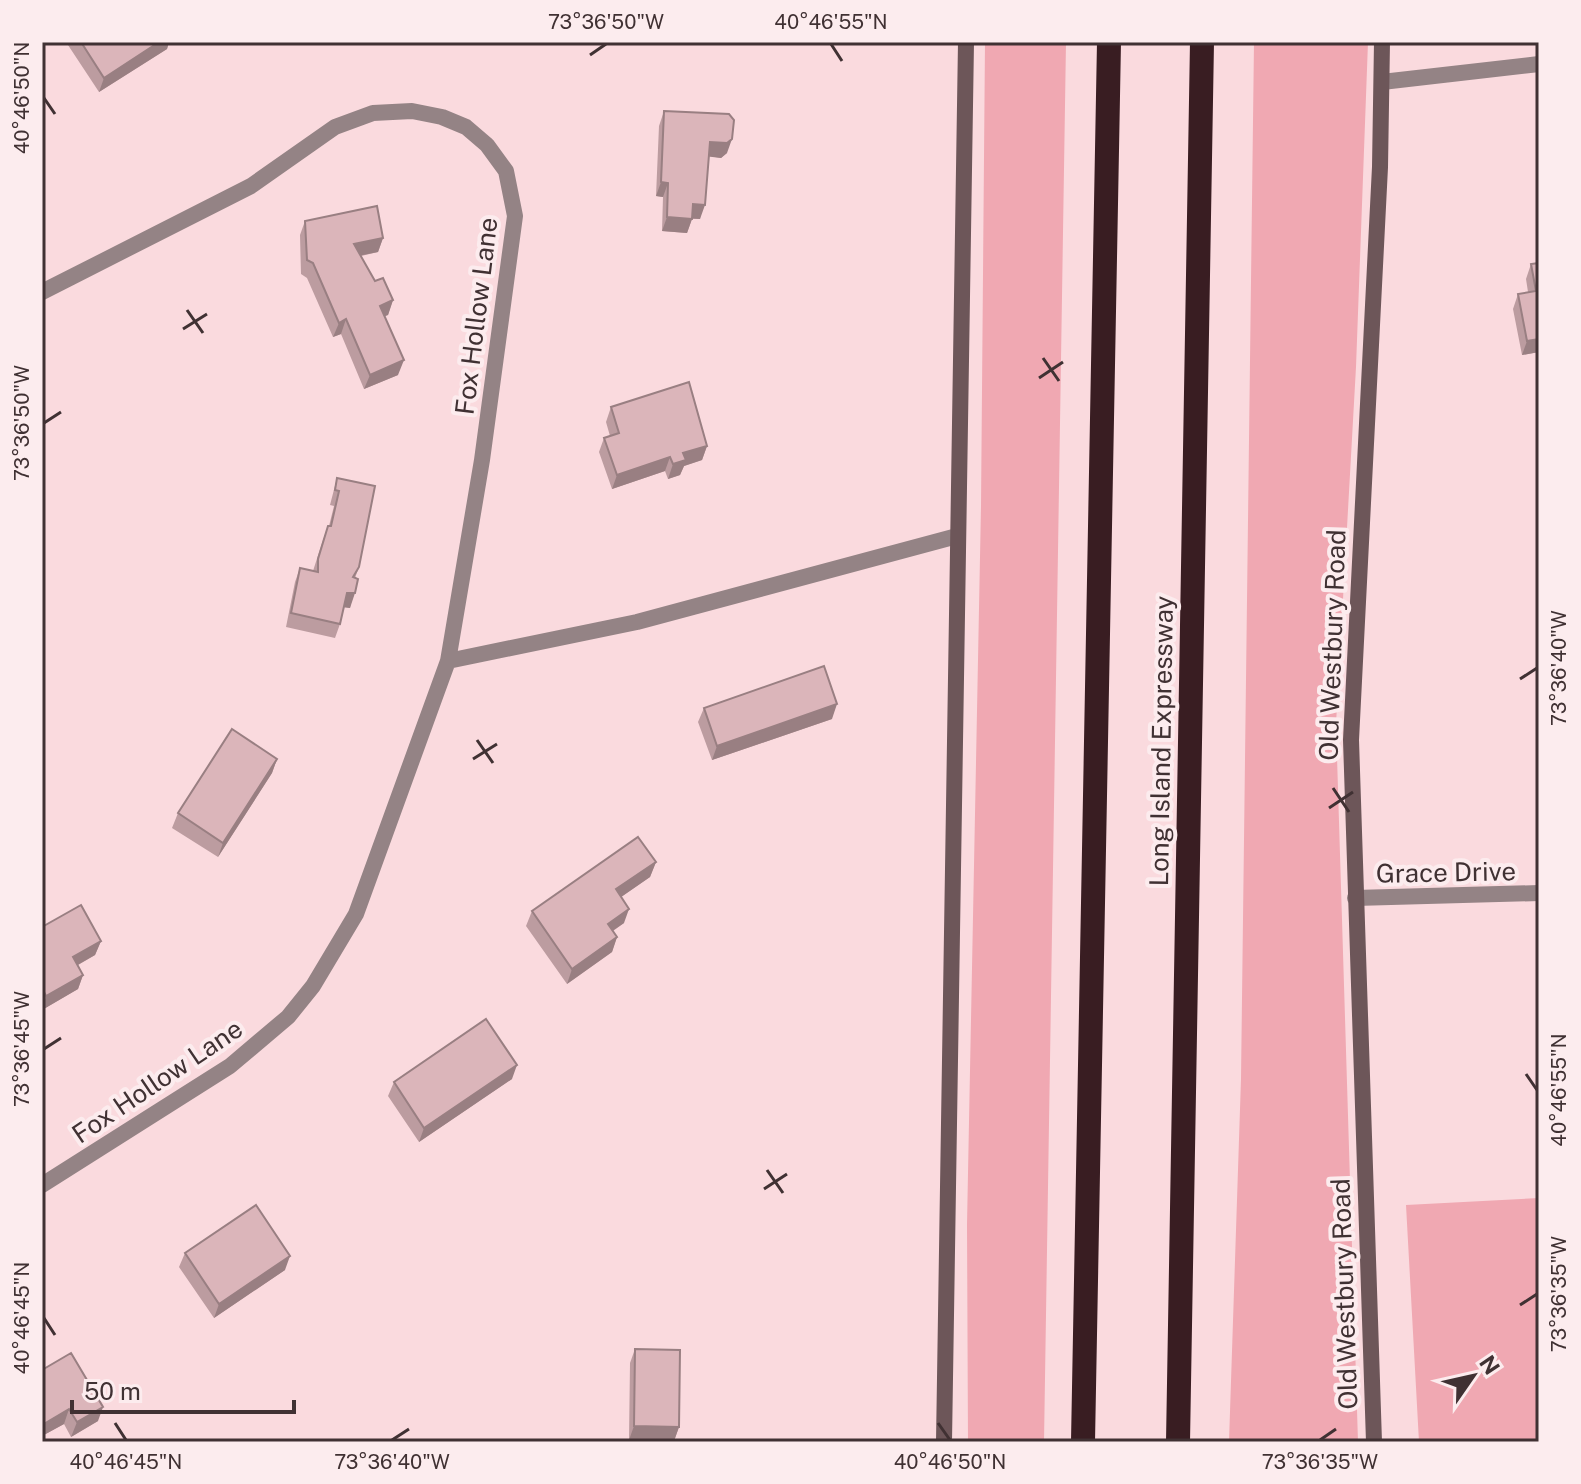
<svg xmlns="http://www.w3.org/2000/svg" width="1581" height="1484" font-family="'Public Sans',sans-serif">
<rect width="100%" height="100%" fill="#fadade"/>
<!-- green -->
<path fill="#f0a8b2" d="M985 42H1066L1044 1442H968L967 1225 981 506Z
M1254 42H1368L1356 367 1336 724 1358 1442H1229L1241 1079Z
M1539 1198V1442H1419L1406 1205Z"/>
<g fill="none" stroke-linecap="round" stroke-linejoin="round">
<!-- minor -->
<path stroke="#948385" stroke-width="16" d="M1382 82 1539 64
M42 292 251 186 335 127 373 113 412 111 442 117 466 127 487 145 506 171 515 216 482 460 448 661 356 914 313 986 288 1017 230 1066 42 1185
M448 661 637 622 957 536
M1355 898 1539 893"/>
<!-- secondary -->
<path stroke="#6d5659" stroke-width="16" d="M944 1442 966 42
M1374 1442 1351 740 1380 167 1382 42"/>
<!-- motorway -->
<path stroke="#391d22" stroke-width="24" d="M1083 1442 1109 42
M1178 1442 1202 42"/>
</g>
<!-- wall -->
<path fill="#bc9ca0" d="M66 42H169L167 49 99 92Z
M664 111 727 153 721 158 709 156 700 219H692L687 233 662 231 663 197 656 196 659 126Z
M305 221 383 238 378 252 361 256 375 281 393 300 388 315 384 316 398 375 364 389 341 334 333 337 307 278 301 274 300 235Z
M1539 263V352L1522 355 1513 309 1518 294 1528 292 1526 279 1531 264Z
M611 407 707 446 702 460 684 466 680 475 668 479 665 471 612 489 599 452 604 438 610 436 606 422Z
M337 478 359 567 355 578 350 608 344 607 340 624 335 638 286 627 295 582 300 568 313 571 323 540 328 526H329L334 506 330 505Z
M704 708 832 719 712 760 698 722Z
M277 759 272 773 218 857 172 828 178 813Z
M656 862 650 877 621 897 624 923 613 931 617 937 612 952 567 984 526 926 532 911Z
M42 927 101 941 95 955 78 965 83 975 78 989 42 1010Z
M512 1079 419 1142 388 1096 394 1082Z
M185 1253 285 1270 214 1318 179 1267Z
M635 1349 679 1427 674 1441 629 1440 630 1363Z
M42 1370 98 1421 71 1437 64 1424 42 1436Z"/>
<!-- shaded-wall -->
<path fill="#997f82" d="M159 42H169L167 49 99 92 104 78Z
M732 139 727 153 721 158 704 156 710 142Z
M661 182 668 183 663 197 656 196Z
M693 204 705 205 700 219 688 218Z
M667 217 692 219 687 233 662 231Z
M383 238 378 252 348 258 354 244Z
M393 300 388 315 375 320 380 306Z
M346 319 341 334 333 337 339 323Z
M1539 339V352L1522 355 1527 341Z
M404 360 398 375 364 389 370 375Z
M707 446 702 460 684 466 680 475 668 479 673 464 683 453Z
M670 457 665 471 612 489 617 475Z
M347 593H355L350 608 342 607Z
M837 704 832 719 712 760 717 746Z
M277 759 272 773 218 857 223 843Z
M656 862 650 877 611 904 616 889Z
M629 909 624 923 602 938 608 924Z
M617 937 612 952 567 984 572 969Z
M101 941 95 955 67 971 73 957Z
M83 975 78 989 42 1010 46 996Z
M517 1065 512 1079 419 1142 424 1128Z
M290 1256 285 1270 214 1318 219 1304Z
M103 1407 98 1421 71 1437 77 1422Z
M69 1409 64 1424 42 1436V1425Z
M634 1426 679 1427 674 1441 629 1440Z"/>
<!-- building -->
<path fill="#dbb5ba" stroke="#997f82" stroke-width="2" d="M81 42H159L104 78Z
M664 111 729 114 734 120 732 139 727 143 710 142 705 205 693 204 692 219 667 217 668 183 661 182Z
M377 206 383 238 354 244 375 281 383 278 393 300 380 306 404 360 370 375 346 319 339 323 313 263 307 260 305 221Z
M1539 263V339L1527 341 1518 294 1536 291 1531 264Z
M689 382 707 446 683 453 686 460 673 464 670 457 617 475 604 438 619 433 611 407Z
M337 478 375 486 359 567 353 577 358 579 355 593H347L340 624 291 613 300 568 318 572V559L328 526H331L339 491 335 490Z
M824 666 837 704 717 746 704 708Z
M232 729 277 759 223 843 178 813Z
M638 837 656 862 616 889 629 909 608 924 617 937 572 969 532 911Z
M81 905 101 941 73 957 83 975 46 996 42 988V927Z
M486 1019 517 1065 424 1128 394 1082Z
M256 1205 290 1256 219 1304 185 1253Z
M635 1349 680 1350 679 1427 634 1426Z
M71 1353 103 1407 77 1422 69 1409 42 1425V1370Z"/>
<!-- ticks -->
<path fill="none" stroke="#403133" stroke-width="3" d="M831 44 842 61M590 55 606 44M44 98 55 114M187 310 203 333M183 329 207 314M1043 358 1059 381M1039 378 1063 362M44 423 61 412M1520 679 1537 668M477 740 493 763M473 759 497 744M1333 788 1349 812M1329 808 1353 792M44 1049 61 1038M1526 1074 1537 1090M767 1170 783 1193M764 1189 787 1174M1520 1305 1537 1294M44 1318 55 1335M115 1423 126 1440M938 1423 950 1440M392 1440 409 1429M1320 1440 1336 1429"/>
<g text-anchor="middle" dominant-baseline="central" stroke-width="8" stroke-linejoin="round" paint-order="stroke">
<!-- street labels -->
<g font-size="26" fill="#403133" stroke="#fcecee">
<text transform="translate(476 316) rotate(-83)">Fox Hollow Lane</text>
<text transform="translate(1332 645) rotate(-88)">Old Westbury Road</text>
<text transform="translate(1161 741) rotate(-89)">Long Island Expressway</text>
<text transform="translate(1446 872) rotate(-1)">Grace Drive</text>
<text transform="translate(157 1081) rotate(-34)">Fox Hollow Lane</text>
<text transform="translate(1344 1294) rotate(-92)">Old Westbury Road</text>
</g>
</g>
<!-- border -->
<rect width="1581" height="1484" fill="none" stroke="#fcecee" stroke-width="88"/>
<!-- north arrow -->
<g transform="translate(1473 1376) rotate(56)" stroke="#fcecee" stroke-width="6" paint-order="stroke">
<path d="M0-6L14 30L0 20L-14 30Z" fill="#403133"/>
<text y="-12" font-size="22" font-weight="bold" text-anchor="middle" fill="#403133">N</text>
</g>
<!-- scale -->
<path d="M72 1400v12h222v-12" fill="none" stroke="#403133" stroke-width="4"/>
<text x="84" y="1400" font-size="24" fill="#403133" stroke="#fcecee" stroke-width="6" paint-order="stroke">50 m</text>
<rect x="44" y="44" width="1493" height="1396" fill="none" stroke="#403133" stroke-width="3"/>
<g font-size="20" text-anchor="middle" fill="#403133">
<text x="606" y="29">73°36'50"W</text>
<text x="831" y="29">40°46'55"N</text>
<text transform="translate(22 98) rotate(-90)" y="7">40°46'50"N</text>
<text transform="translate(22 423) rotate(-90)" y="7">73°36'50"W</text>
<text transform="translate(1559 668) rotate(-90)" y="7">73°36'40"W</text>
<text transform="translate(22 1049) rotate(-90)" y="7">73°36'45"W</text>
<text transform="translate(1559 1090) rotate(-90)" y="7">40°46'55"N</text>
<text transform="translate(1559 1294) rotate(-90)" y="7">73°36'35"W</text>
<text transform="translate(22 1318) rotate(-90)" y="7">40°46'45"N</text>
<text x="126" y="1469">40°46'45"N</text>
<text x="392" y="1469">73°36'40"W</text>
<text x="950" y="1469">40°46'50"N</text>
<text x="1320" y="1469">73°36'35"W</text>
</g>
</svg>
